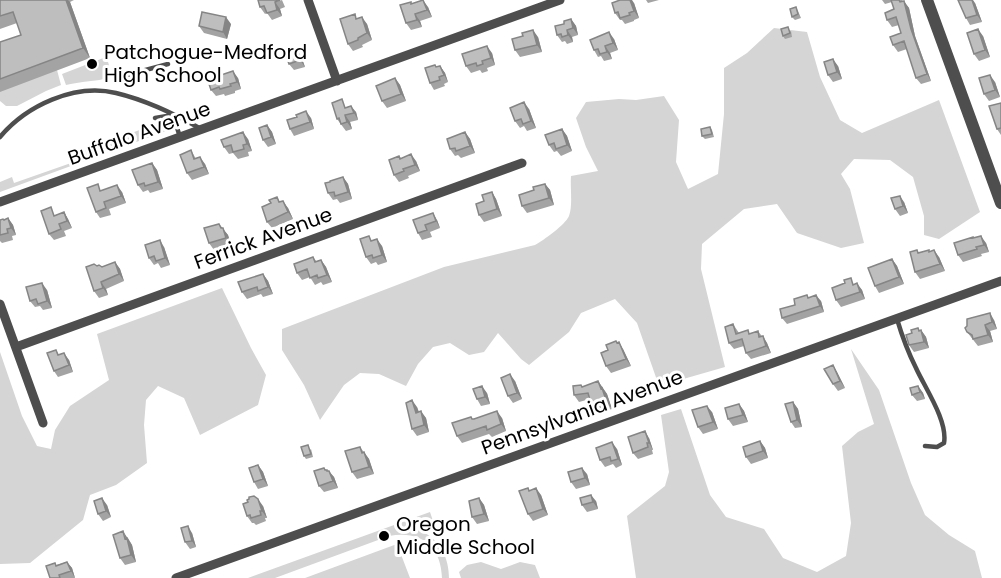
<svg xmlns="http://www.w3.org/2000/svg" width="1001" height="578" font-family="Poppins,sans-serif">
<rect width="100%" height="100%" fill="#fff"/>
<!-- green -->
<path fill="#d5d5d5" d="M774 28 807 32 820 77 840 120 862 133 939 100 980 212 939 239 924 235V216L913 177 890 160 854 159 841 174 850 189 864 243 841 248 797 233 777 204 744 209 702 244 701 269 725 367 659 386 637 323 615 299 581 313 569 332 529 365 521 359 498 333 484 352 469 355 450 343 433 347 418 364 406 386 379 374 360 373 344 385 320 420 304 385 282 350V329L444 267 535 245C544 240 565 225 569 216 573 205 570 188 571 176L598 171 586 147 576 118 586 102 619 99 636 100 664 96 679 120 676 162 688 189 718 174 724 114V68L747 53Z
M106 57C114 75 110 80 91 81 82 82 74 83 66 85L62 74Z
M57 70 61 85 46 91 17 106H6L0 101V90Z
M164 121 169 130 0 192V182L12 177 14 183 71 163 69 156Z
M222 288 251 348 266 375 258 405 200 435 184 398 158 386 146 400 144 425 147 463 116 485 90 495 83 520 30 563 0 564V352L22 416 37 446 51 449 55 430 70 406 109 380 97 334Z
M851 349 879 390 911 483 925 515 949 535 975 551 982 578H636L627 516 665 486 669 472 661 415 681 409 710 495 726 517 764 529 783 558 817 572 846 556 851 523 842 446 858 432 874 424Z
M430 512 433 521 414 528C417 530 420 531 423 532 441 541 449 559 449 578H442C441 546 421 530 389 536L275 578H248Z
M397 544 410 578H305Z
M481 562 501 569 520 562 535 565 540 578H461L459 572 467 565Z"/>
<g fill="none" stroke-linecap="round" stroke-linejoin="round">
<!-- service -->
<path stroke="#4e4e4e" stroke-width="4.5" d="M123 76 168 64
M155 118 173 115 180 137
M0 137C26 106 74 83 116 93 145 100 175 114 201 129
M897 319C902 336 908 352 916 368 925 388 948 421 944 443L937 447 925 446"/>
<!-- minor -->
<path stroke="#4e4e4e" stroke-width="9" d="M308 0 337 81
M0 202 560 0
M0 304 43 423
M16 347 522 163
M176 578 1001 281"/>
<!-- tertiary -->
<path stroke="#4e4e4e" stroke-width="12" d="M927 0 1001 203"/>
</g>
<!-- wall -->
<path fill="#a3a3a3" d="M0 0H74L70 2 90 58 0 92V42L21 35 17 23 0 29Z
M282 0 285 7 280 9 282 16 272 20 267 13 265 14 260 7Z
M646 0H659L648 3Z
M882 0H902L909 8 915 36 931 81 921 84 916 78 907 49 898 52 893 45 901 33 899 25 892 27 887 20 894 9 892 2 885 4Z
M411 2 412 4 428 7 432 17 420 21 422 27 411 30 406 23Z
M634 3 639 18 634 20V21L625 24 622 20H620L615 13Z
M975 3 982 22 970 25 966 18Z
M796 7 798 11 801 18 795 20 792 17Z
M358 18 367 24 372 40 362 45 363 47 353 51 348 44Z
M571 19 576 26 578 35 572 37 573 42 567 44 565 41 562 42 557 35 564 24Z
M231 24 227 39 204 33 199 26Z
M791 31 792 37 785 39 783 36Z
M983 36 990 57 979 61 974 54Z
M538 37 542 52 520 57 515 50Z
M614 39 618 50 610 53 612 59 604 61 601 56 598 57 594 50Z
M296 49 301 56 305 67 294 70 289 64Z
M492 53 495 65 487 68 488 71 482 73 480 70 471 73 466 66Z
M435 65 437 67 440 66 445 73 448 82 444 84 445 86 434 90 430 83Z
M838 66 842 79 833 82 828 75Z
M238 78 241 89 235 91V93L225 96 224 94 216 96 211 90Z
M395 78 400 85 406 101 387 108 382 101Z
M995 82 1000 97 989 101 984 94Z
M1001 103V135L997 129Z
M347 107 356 112 358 120 350 122 352 129 346 131 337 119Z
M529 109 536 128 527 131 524 126 520 128 515 121Z
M311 118 314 129 294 136 290 129Z
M267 125 272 132 276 144 268 147 263 140Z
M710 127 712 130 714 137 705 139 702 136Z
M562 129 567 136 572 151 561 156 557 151 554 152 549 145Z
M465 132 470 139 475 153 461 158 458 155 455 156 450 149Z
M248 139 252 151 248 152 249 156 238 159 233 153 229 154 224 147Z
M191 150 196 159 205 164 209 174 192 180 187 173Z
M399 156 401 158 416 161 420 171 408 176 409 178 399 182 394 175Z
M152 163 157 170 163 189 150 193 148 190 143 192 138 185Z
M343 177 348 184 352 199 340 203 337 199 333 200 328 193Z
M545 184 550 190 554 205 527 213 522 206 534 190Z
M102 190 122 192 126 203 109 209 111 215 100 218 96 212Z
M492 192 496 199 502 216 484 222 479 215 484 201Z
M277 197 280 202 288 208 293 219 272 228 267 222 271 203Z
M904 202 908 213 900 216 895 209Z
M64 212 68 219 72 228 64 231 66 236 54 240 49 234 56 215Z
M8 218 13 225 16 235 12 236 13 240 2 243 0 241V220H4Z
M413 220H437L440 228 430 232 432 237 422 240 418 233Z
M219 224 228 235 231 245 214 250 209 243Z
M974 238 986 243 989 252 981 254 982 256 963 262 958 255Z
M372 241 382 246 387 262 378 265 376 262 371 264 366 257Z
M164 247 170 265 161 268 158 263 154 265 149 258Z
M920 253 939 257 945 271 920 279 915 272Z
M313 257 317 262 321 260 326 267 332 282 323 285 321 282 315 285 310 277 302 280 297 273Z
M892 259 897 266 904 284 879 293 875 286Z
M115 262 120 269 124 281 106 289 108 295 99 298 94 291 97 266 102 267Z
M263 274 268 281 273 294 263 297 261 294 247 299 242 292Z
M855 284 862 290 865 299 841 307 836 300Z
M47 290 52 308 43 310 40 306 35 307 30 301Z
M807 295 808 297 821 301 824 312 787 324 782 318Z
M994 320 997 329 990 331 993 342 978 346 967 332Z
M733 324 739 333 750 334 758 331 767 343 771 353 751 359 746 353 744 346 734 349 729 343Z
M918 328 920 331 921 330 926 337 929 348 914 352 909 345 912 333Z
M623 349 631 366 611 373 606 366Z
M56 350 59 355 69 360 73 372 58 377 54 371Z
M833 365 837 372 845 388 838 391 833 384Z
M515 381 522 399 513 403 508 396Z
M598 381 607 394 612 409 597 413 592 407 590 399 579 402 574 395 583 387Z
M918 386 923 393 925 399 917 401 912 395Z
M487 393 490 404 481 406 477 399Z
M793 402 798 409 802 427 795 428 791 422Z
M739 404 744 411 748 422 733 426 728 419Z
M417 407 419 412 426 418 429 432 417 436 412 429Z
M712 412 718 429 703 434 698 427Z
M471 417 472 419 502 418 506 431 492 437 489 434 462 443 457 436Z
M649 438 653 450H652L653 454 638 459 633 453Z
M760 441 765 448 768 458 751 464 746 457Z
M360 447 369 459 374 474 357 479 352 472Z
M311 449 313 457 306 459 304 456Z
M617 449 622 465 616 468 613 464 605 467 600 460Z
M258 465 263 472 268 486 258 489 254 482Z
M324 468 334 477 338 488 324 492 319 486Z
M587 474 590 485 576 489 571 482Z
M528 488 530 491 541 495 548 515 533 521 528 514Z
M479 498 484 505 489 521 477 524 472 517Z
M596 501 598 509 587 512 582 505Z
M107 505 111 517 103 521 98 514Z
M263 506 267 518H265L266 521 256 525 254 523H252L247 516Z
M192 533 196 547 190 549 185 542Z
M128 538 132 545 136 562 125 565 120 558Z
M67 562 72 568 75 578H50L55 563 56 565Z"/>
<!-- shaded-wall -->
<path fill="#858585" d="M66 0H68L70 2 90 58 83 48Z
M423 0 428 7 432 17 427 10Z
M630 0H632L634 3 639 18 634 11Z
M972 0H973L975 3 982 22 977 15Z
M904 1 909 8 915 36 931 81 927 74 911 29Z
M275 2 280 9 282 16 277 10Z
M415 14 420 21 422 27 417 20Z
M226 17 231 24 227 39 223 32Z
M362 17 367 24 372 40 367 33Z
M571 19 576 26 578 35 573 28Z
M978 29 983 36 990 57 985 50Z
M533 30 538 37 542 52 537 45Z
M567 30 572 37 573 42 568 35Z
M609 32 614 39 618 50 613 43Z
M487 46 492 53 495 65 491 58Z
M605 46 610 53 612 59 607 52Z
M296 49 301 56 305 67 300 60Z
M833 59 838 66 842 79 837 72Z
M440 66 445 73 448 82 444 75Z
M233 71 238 78 241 89 237 82Z
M990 75 995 82 1000 97 995 90Z
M395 78 400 85 406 101 401 94Z
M524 102 529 109 536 128 531 121Z
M351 106 356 112 358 120 354 113Z
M306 111 311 118 314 129 310 122Z
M345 115 350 122 352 129 347 122Z
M267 125 272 132 276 144 271 137Z
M562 129 567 136 572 151 567 145Z
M243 132 248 139 252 151 247 144Z
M465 132 470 139 475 153 470 146Z
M411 154 416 161 420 171 415 165Z
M200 157 205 164 209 174 204 167Z
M152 163 157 170 163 189 158 182Z
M343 177 348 184 352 199 348 192Z
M545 184 550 190 554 205 549 198Z
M117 185 122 192 126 203 121 196Z
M492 192 496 199 502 216 497 209Z
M900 196 904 202 908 213 903 206Z
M283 201 288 208 293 219 288 212Z
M64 212 68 219 72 228 67 221Z
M433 213 437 220 440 228 436 221Z
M8 218 13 225 16 235 11 228Z
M219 224 228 235 231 245 221 228Z
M981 236 986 243 989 252 984 245Z
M377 239 382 246 387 262 382 255Z
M160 240 164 247 170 265 165 258Z
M934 250 939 257 945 271 940 264Z
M892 259 897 266 904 284 899 277Z
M321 260 326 267 332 282 327 275Z
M115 262 120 269 124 281 119 274Z
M263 274 268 281 273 294 268 287Z
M101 282 106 289 108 295 103 288Z
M42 283 47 290 52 308 47 301Z
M857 283 862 290 865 299 860 292Z
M816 295 821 301 824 312 820 306Z
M990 313 994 320 997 329 992 322Z
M985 325 990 331 993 342 988 335Z
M918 328 922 334 921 330 926 337 929 348 924 342Z
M763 336 767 343 771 353 766 346Z
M619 342 623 349 631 366 626 359Z
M64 353 69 360 73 372 69 365Z
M833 365 837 372 845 388 840 381Z
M510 374 515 381 522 399 517 393Z
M598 381 607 394 612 409 607 403Z
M482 386 487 393 490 404 485 397Z
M918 386 923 393 925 399 920 392Z
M412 400 417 407 421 419 416 413Z
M793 402 798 409 802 427 797 420Z
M739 404 744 411 748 422 743 415Z
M707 406 712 412 718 429 713 422Z
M421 411 426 418 429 432 424 425Z
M497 411 502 418 506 431 501 424Z
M645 431 649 438 653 450 649 443Z
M760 441 765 448 768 458 763 451Z
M612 442 617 449 622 465 618 459Z
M364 452 369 459 374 474 369 467Z
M258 465 263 472 268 486 263 479Z
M582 468 587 474 590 485 585 478Z
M329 471 334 477 338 488 333 481Z
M536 488 541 495 548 515 543 509Z
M591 495 596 501 598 509 593 502Z
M102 498 107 505 111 517 106 511Z
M479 498 484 505 489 521 484 514Z
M258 499 263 506 267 518 262 511Z
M188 526 192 533 196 547 192 541Z
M123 531 132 545 136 562 131 555Z
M67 562 72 568 75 578 71 571Z"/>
<!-- building -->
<path fill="#bebebe" stroke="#858585" stroke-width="1.5" d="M0 0H66L83 48 0 79V42L21 35 13 12 0 16Z
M258 0H280L275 2 277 10 267 13 264 6 260 7Z
M423 0 427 10 415 14 417 20 406 23 400 5 411 2V4Z
M620 0H630L634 11 629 13 630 15 620 18 618 12 615 13 612 3Z
M891 0H899L900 2 904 1 911 29 927 74 916 78 904 41 893 45 890 37 901 33 896 17 887 20 885 13 894 9Z
M958 0H972L977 15 966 18Z
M796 7 798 14 792 17 790 9Z
M202 12 226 17 223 32 199 26Z
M355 14 356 19 362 17 367 33 358 38V40L348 44 340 19Z
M571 19 573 28 567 30 568 35 562 37 561 34 557 35 555 26 564 24V21Z
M788 27 790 33 783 36 781 29Z
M978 29 985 50 974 54 967 33Z
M533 30 537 45 515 50 512 39 523 36 522 33Z
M609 32 613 43 605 46 607 52 600 54 598 49 594 50 590 40Z
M487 46 491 58 482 61 483 64 477 66 476 63 466 66 462 54Z
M296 49 300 60 289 64 285 53Z
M833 59 837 72 828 75 824 62Z
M435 65 436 67 440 66 444 75 439 77 440 80 430 83 425 68Z
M233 71 237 82 230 84 231 86 220 89 219 87 211 90 208 81 216 78 215 77Z
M990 75 995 90 984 94 979 78Z
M395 78 401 94 382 101 376 86Z
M342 99 345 108 351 106 354 113 345 115 347 122 341 124 339 118 337 119 332 103Z
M524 102 531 121 523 124 521 119 515 121 510 108Z
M1001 103V128L997 129 989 106Z
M306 111 310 122 290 129 287 120 297 117 296 115Z
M267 125 271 137 263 140 259 128Z
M710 127 712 134 702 136 701 129Z
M562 129 567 145 556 149 554 143 549 145 545 135Z
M243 132 247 144 243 145 244 149 233 152 231 145 224 147 221 140Z
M465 132 470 146 456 151 455 148 450 149 447 139Z
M191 150 194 159 200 157 204 167 187 173 180 155Z
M411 154 415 165 403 169 404 171 394 175 389 160 399 156 400 159Z
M152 163 158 182 145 186 144 183 138 185 132 170Z
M343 177 348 192 335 196 334 192 328 193 325 183 330 182V181Z
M98 184 100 191 117 185 121 196 104 202 106 208 96 212 87 188Z
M545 184 549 198 522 206 519 195 534 190 533 187Z
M492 192 497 209 479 215 476 204 484 201 482 195Z
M900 196 903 206 895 209 891 198Z
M277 197 279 202 283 201 288 212 267 222 262 207 271 203 269 200Z
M51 207 54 216 64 212 67 221 59 224 61 229 49 234 41 211Z
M433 213 436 221 425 225 427 230 418 233 413 220Z
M8 218 11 228 7 229 8 233 0 235V220L3 219 4 220Z
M219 224 221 228H223L226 238 209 243 204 228Z
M369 236 371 241 377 239 382 255 373 258 372 255 366 257 360 239Z
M981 236 984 245 976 247 977 249 958 255 954 243 973 237V238Z
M160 240 165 258 156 261 154 256 149 258 145 245Z
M917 250 918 253 929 250V252L934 250 940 264 915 272 910 252Z
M313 257 315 262 321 260 327 275 318 278 317 275 310 278 307 269 297 273 294 264Z
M892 259 899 277 875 286 868 268Z
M115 262 119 274 101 282 103 288 94 291 86 267 94 264 97 266 99 265 102 267Z
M263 274 268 287 258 291 257 287 242 292 238 282Z
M851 278 853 285 857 283 860 292 836 300 832 288 845 283 844 280Z
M42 283 47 301 38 304 36 299 30 301 26 287Z
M807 295 808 298 816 295 820 306 782 318 780 309 795 305 794 299Z
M990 313 992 322 985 325 988 335 973 339 972 335 967 332 965 328 967 326V319Z
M733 324 736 334 748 330 749 334 758 331 759 337 763 336 766 346 746 353 742 339 729 343 725 327Z
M918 328 919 331 921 330 924 342 909 345 906 335 912 333 911 330Z
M616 341 617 343 619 342 626 359 606 366 601 353 608 350 606 345Z
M56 350 58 355 64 353 69 365 54 371 47 353Z
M833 365 840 381 833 384 824 369Z
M510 374 517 393 508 396 501 378Z
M598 381 601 389 602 388 607 403 592 407 588 393 574 395 573 386 581 385 582 387Z
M482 386 485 397 477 399 473 389Z
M918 386 920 392 912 395 910 388Z
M412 400 416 413 421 411 424 425 412 429 406 403Z
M793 402 797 420 791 422 785 404Z
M739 404 743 415 728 419 725 408Z
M707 406 713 422 698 427 692 410Z
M497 411 501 424 487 430 486 426 457 436 452 423 471 417 472 419H474Z
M645 431 649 443H647L648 447 633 453 628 437Z
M760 441 763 451 746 457 743 447Z
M612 442 618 459 611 461 610 457 600 460 596 448Z
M308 445 311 454 304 456 301 447Z
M360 447 362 453 364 452 369 467 352 472 345 451Z
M258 465 263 479 254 482 249 468Z
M324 468 325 470H327V471H329L333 481 319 486 314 471Z
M582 468 585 478 571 482 568 472Z
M528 488 529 491 536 488 543 509 528 514 519 491Z
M591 495 593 502 582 505 580 498Z
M254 496 258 499 262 511H260L261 515 251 518 250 515 247 516 243 504 248 502 247 500 249 499V497Z
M102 498 106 511 98 514 94 501Z
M479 498 484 514 472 517 469 501Z
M188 526 192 541 185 542 181 528Z
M123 531 125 539 127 538 131 555 120 558 113 535Z
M67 562 71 571 59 575 60 578H50L46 566 55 563 56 566Z"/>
<!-- markers -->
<g fill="#000" stroke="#fff" stroke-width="2">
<circle cx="92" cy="64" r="6"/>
<circle cx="384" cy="536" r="6"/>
</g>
<g text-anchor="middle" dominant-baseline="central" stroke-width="6" stroke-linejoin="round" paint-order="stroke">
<!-- poi labels -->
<g font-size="20" fill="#000" stroke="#fff" text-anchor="start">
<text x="104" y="52">Patchogue-Medford<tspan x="104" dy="23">High School</tspan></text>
<text x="396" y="524">Oregon<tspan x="396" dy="23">Middle School</tspan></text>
</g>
<!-- street labels -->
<g font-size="20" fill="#000" stroke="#fff">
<text transform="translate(139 133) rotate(-20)">Buffalo Avenue</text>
<text transform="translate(263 238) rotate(-20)">Ferrick Avenue</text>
<text transform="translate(582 412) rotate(-20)">Pennsylvania Avenue</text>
</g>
</g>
</svg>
